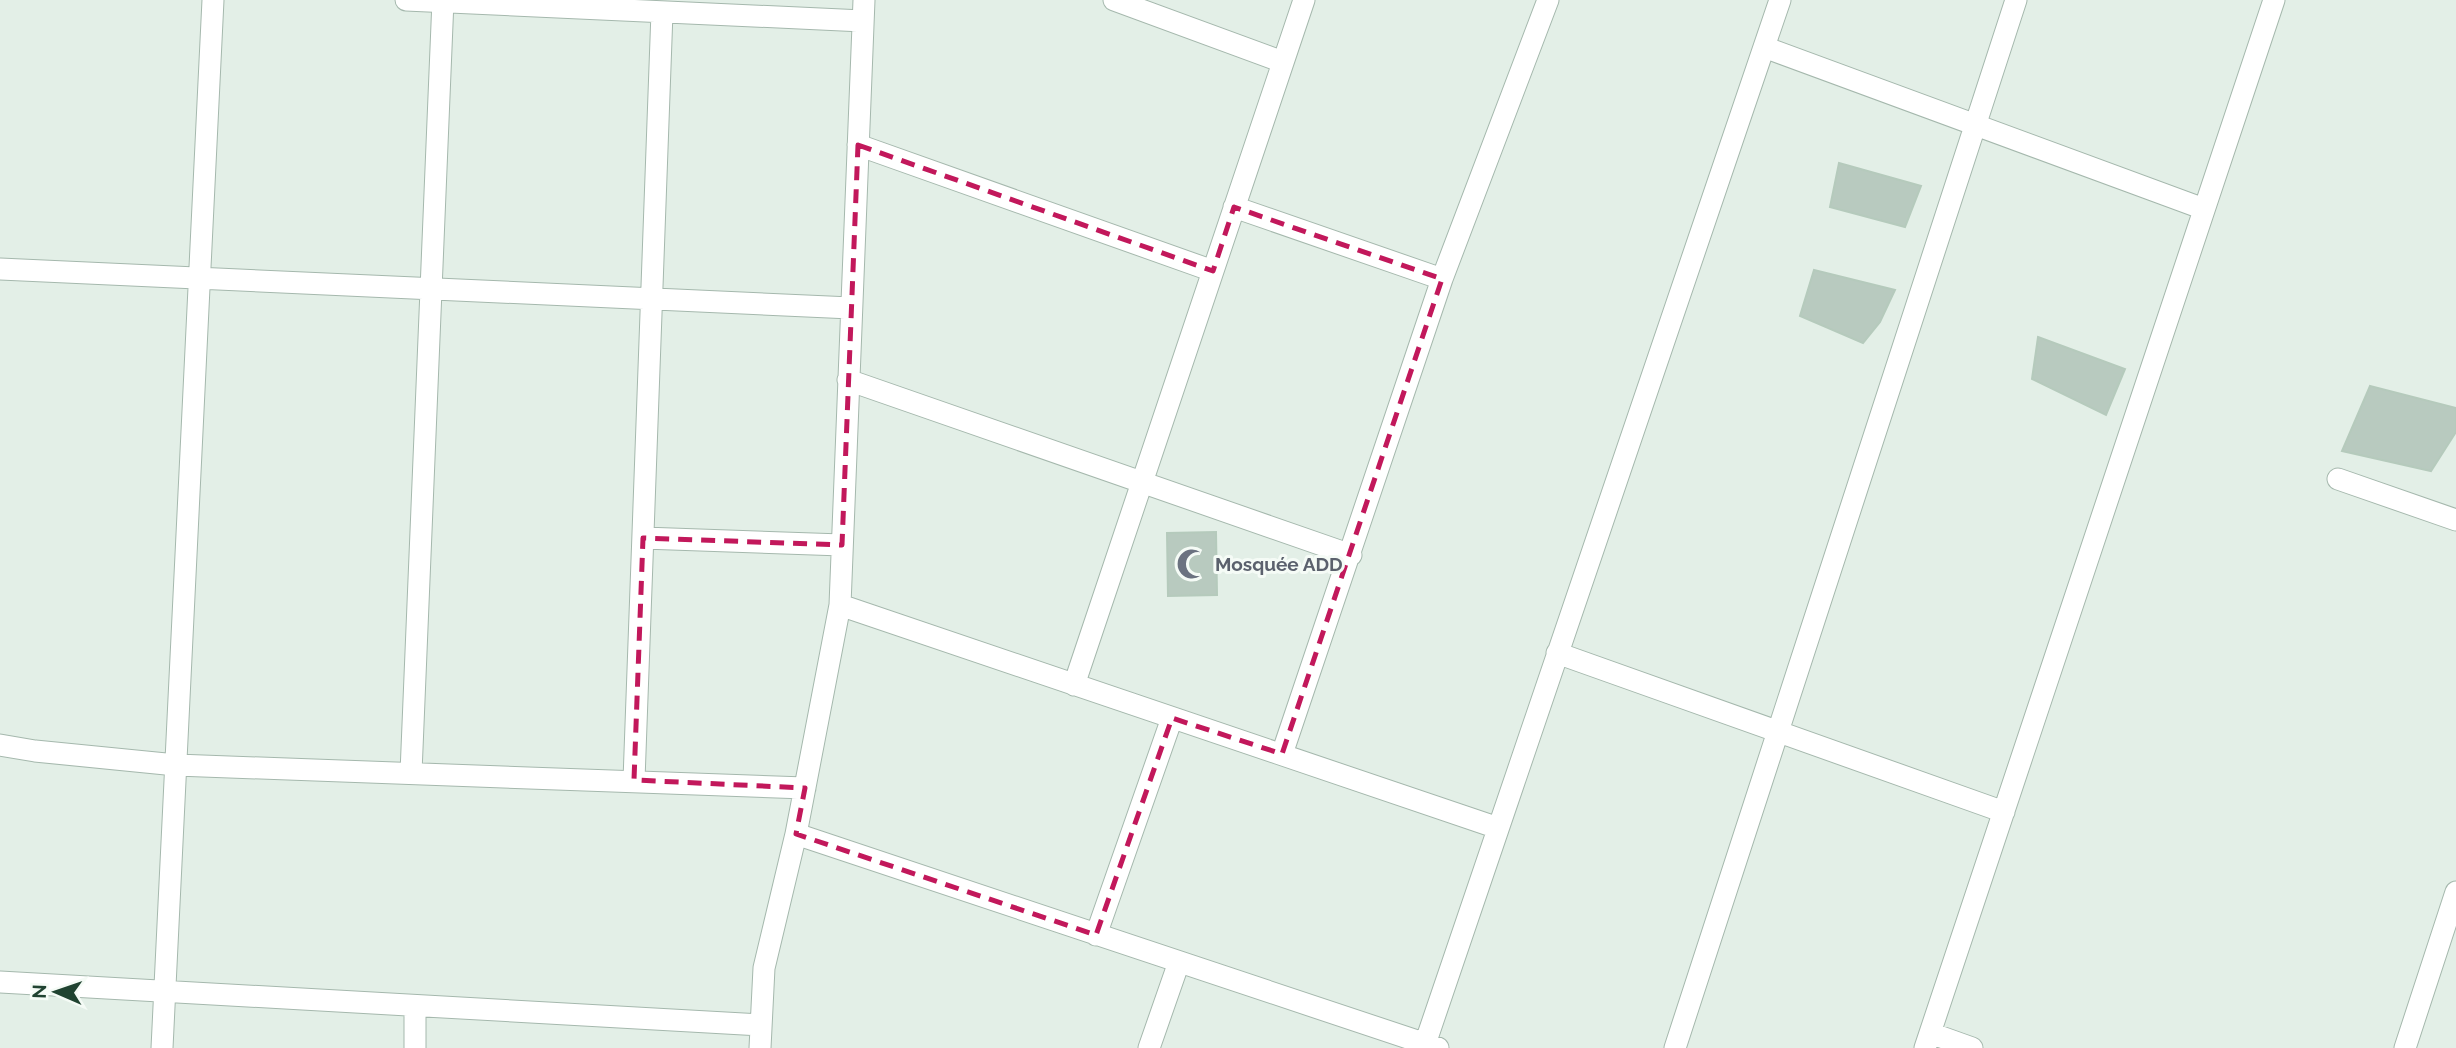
<svg xmlns="http://www.w3.org/2000/svg" width="2456" height="1048" font-family="Raleway,sans-serif">
<rect width="100%" height="100%" fill="#e3efe7"/>
<!-- building -->
<path fill="#b8cabf" stroke="#b5cabc" stroke-width="2" d="M1839 163 1921 186 1905 227 1830 207Z
M1814 270 1895 290 1880 322 1863 343 1800 316Z
M2038 337 2125 369 2106 415 2032 379Z
M2370 386 2456 408V432L2431 471 2342 451Z
M1216 532 1217 595 1168 596 1167 533Z"/>
<g fill="none" stroke-linecap="round" stroke-linejoin="round">
<!-- minor casing -->
<g stroke="#a5b8ad" stroke-width="23">
<path id="minor" d="M406 0 863 21
M1114 0 1283 62
M1764 47 2204 209
M858 145 1213 271
M1234 207 1442 279
M0 269 851 308
M848 380 1351 555
M2338 479 2456 520
M643 538 842 545
M840 605 1498 828
M1557 653 2004 812
M1074 685 1304 0
M0 745 35 751 176 765 805 788
M1282 754 1442 279 1548 0
M411 773 443 0
M634 780 662 12
M796 834 1438 1048
M1096 935 1172 718
M0 982 761 1025
M1930 1033 1972 1048
M1425 1044 1780 0
M162 1048 213 0
M415 1048V1006
M760 1048 764 968 796 834 840 605 864 0
M1149 1048 1179 962
M1675 1048 2016 0
M1925 1048 2274 0
M2405 1048 2456 892"/>
</g>
<!-- minor -->
<use href="#minor" stroke="#fff" stroke-width="21"/>
</g>
<!-- marked area -->
<path fill="none" stroke="#c2185b" stroke-width="5" stroke-dasharray="14 9" stroke-linejoin="round" d="M858 145 1213 271 1234 207 1442 279 1282 754 1172 718 1096 935 796 834 805 788 634 780 643 538 842 545Z"/>
<!-- icons -->
<defs>
<g id="mosque-bare" transform="scale(2.415)"><path d="M3.5-4.9A6 6 0 1 0 3.5 4.9A5 5 0 1 1 3.5-4.9Z" fill="#6b7280" stroke="#f5fbf6" stroke-width="2.5" paint-order="stroke"/></g>
</defs>
<g fill-rule="evenodd">
<use href="#mosque-bare" x="1192" y="564"/>
</g>
<g text-anchor="middle" dominant-baseline="central" stroke-width="6" stroke-linejoin="round" paint-order="stroke">
<!-- worship labels -->
<g font-size="19" font-weight="bold" fill="#5b616d" stroke="#f5fbf6" text-anchor="start">
<text x="1215" y="564">Mosquée ADD</text>
</g>
</g>
<!-- north arrow -->
<g transform="translate(56 992) rotate(272)" stroke="#f5fbf6" stroke-width="5" paint-order="stroke">
<path d="M0-5L12 26L0 18L-12 26Z" fill="#204331"/>
<text y="-10" font-size="19" font-weight="bold" text-anchor="middle" fill="#204331">N</text>
</g>
</svg>
